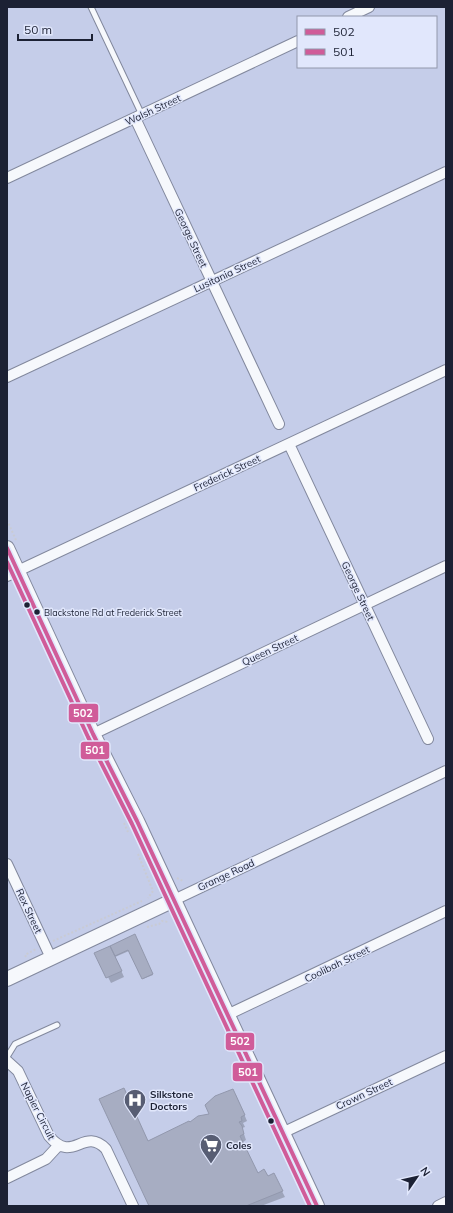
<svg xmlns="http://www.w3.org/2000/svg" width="453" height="1213" font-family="Mulish,sans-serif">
<rect width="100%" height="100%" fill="#c5cde9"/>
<!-- shadow -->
<path fill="#0003" d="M134 935 153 975 143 979 129 951 115 957 124 977 111 983 96 953Z
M127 1095 148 1142 210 1115 236 1095 247 1121 243 1123 245 1127 242 1128 246 1140 243 1142 258 1174 267 1177 273 1174 285 1197 261 1206H150Z"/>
<!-- building -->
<path fill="#a7adc2" stroke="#9298ad" d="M135 934 153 974 142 979 128 950 115 956 110 946Z
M110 946 122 971 106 978 94 953Z
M124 1088 148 1141 189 1121 190 1122 198 1116 209 1114 205 1105 215 1096 233 1089 245 1115 241 1117 242 1121 239 1122 242 1126 244 1134 240 1136 258 1173 264 1169 268 1176 274 1173 283 1191 246 1206H149L99 1099Z"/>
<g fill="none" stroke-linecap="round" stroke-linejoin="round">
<!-- service casing -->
<g stroke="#82889d" stroke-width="7">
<path id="service" d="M91 7 142 115
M7 1057 15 1044 57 1025"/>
</g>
<!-- minor casing -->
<g stroke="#82889d" stroke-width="12">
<path id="minor" d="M348 17 369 7
M135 118 279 424
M7 178 298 41
M7 377 446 172
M289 444 428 739
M7 576 446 370
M93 734 446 566
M7 864 51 958
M174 900 446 771
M227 1015 446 911
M7 1061 18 1071 49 1136C73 1165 83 1126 106 1149L133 1206
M282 1133 446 1056
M7 1178 46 1159 58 1146
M438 1206 446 1202"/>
</g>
<!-- secondary casing -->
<g stroke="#82889d" stroke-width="16">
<path id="secondary" d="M7 548 93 734 137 821 317 1206
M7 979 174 900"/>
</g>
<!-- path -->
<path stroke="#c9cbd4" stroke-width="2" stroke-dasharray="2 2" stroke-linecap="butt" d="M7 520 16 540
M124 823 128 832
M138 854 153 891 148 898
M177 878 183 881
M147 927 159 924 162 921 168 922
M53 941 142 901
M26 957 25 955 36 949"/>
<!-- service -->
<use href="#service" stroke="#f6f8fc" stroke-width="5"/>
<!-- minor -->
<use href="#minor" stroke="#f6f8fc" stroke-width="10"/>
<!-- secondary -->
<use href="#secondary" stroke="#f6f8fc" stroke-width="14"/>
<!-- bus-1 casing -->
<g stroke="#e1e7fc" stroke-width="7">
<path id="bus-1" d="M7 548 93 734 137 821 317 1206"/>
</g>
<!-- bus-2 casing -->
<g stroke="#e1e7fc" stroke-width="7">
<path id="bus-2" d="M7 562 88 737 132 824 310 1206"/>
</g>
<!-- bus-1 -->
<use href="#bus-1" stroke="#d05c99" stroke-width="4"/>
<!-- bus-2 -->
<use href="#bus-2" stroke="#d05c99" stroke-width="4"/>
</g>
<!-- icons -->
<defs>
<g id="hospital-pin" transform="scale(1.15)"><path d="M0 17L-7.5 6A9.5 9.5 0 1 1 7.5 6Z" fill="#575d73" stroke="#e1e7fc"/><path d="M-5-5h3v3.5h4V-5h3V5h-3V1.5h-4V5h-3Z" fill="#fff"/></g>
<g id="supermarket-pin" transform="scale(1.15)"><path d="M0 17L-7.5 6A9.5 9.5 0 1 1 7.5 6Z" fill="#575d73" stroke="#e1e7fc"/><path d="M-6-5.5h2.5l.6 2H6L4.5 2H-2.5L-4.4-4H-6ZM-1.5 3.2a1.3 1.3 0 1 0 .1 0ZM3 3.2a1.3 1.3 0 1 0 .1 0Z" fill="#fff"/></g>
</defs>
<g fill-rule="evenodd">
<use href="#hospital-pin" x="135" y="1100"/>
<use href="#supermarket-pin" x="211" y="1145"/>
</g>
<!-- markers -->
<g fill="#1c2134" stroke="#e1e7fc" stroke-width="1.5">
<circle cx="27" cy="605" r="3.5"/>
<circle cx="37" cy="612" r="3.5"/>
<circle cx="271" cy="1121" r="3.5"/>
</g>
<g text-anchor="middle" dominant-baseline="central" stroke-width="3" stroke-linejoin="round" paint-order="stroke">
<!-- bus labels -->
<g font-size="9" fill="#1c2134" stroke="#e1e7fc" text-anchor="start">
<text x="44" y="612">Blackstone Rd at Frederick Street</text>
</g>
<!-- street labels -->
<g font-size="10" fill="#1c2134" stroke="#e1e7fc">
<text transform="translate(153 110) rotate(-25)">Walsh Street</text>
<text transform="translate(191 238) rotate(65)">George Street</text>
<text transform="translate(227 274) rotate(-25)">Lusitania Street</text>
<text transform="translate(227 473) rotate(-25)">Frederick Street</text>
<text transform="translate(358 591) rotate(65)">George Street</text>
<text transform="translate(270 650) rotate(-25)">Queen Street</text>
<text transform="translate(226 875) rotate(-25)">Grange Road</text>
<text transform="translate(29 911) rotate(65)">Rex Street</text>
<text transform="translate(337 964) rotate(-26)">Coolibah Street</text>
<text transform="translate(364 1094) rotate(-25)">Crown Street</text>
<text transform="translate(38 1111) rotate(63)">Napier Circuit</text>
</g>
<!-- poi labels -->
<g font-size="10" font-weight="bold" fill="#1c2134" stroke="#e1e7fc" text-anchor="start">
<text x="150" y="1094">Silkstone<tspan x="150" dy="12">Doctors</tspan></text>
<text x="226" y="1145">Coles</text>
</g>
</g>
<g stroke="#e1e7fc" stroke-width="1.5">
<rect x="68" y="703" width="31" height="20" rx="4" fill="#d05c99"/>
<rect x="80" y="741" width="30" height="19" rx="4" fill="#d05c99"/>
<rect x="225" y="1032" width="30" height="19" rx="4" fill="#d05c99"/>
<rect x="232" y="1062" width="31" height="20" rx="4" fill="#d05c99"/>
</g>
<g font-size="11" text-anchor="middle" font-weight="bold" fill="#fff">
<text x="83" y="717">502</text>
<text x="95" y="754">501</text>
<text x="240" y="1045">502</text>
<text x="248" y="1076">501</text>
</g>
<!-- border -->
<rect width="453" height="1213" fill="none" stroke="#1c2134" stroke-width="16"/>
<!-- legend -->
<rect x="297" y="16" width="140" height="52" fill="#e1e7fc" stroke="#9298ac"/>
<rect x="305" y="29" width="20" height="6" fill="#d05c99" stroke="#9298ac"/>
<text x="333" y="36" font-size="12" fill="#1c2134">502</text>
<rect x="305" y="49" width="20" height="6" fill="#d05c99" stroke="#9298ac"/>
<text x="333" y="56" font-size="12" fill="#1c2134">501</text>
<!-- north arrow -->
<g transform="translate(417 1177) rotate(56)" stroke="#e1e7fc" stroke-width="3" paint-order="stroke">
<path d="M0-3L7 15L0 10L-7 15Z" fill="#1c2134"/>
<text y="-6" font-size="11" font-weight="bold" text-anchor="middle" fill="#1c2134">N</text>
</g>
<!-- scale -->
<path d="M18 34v6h74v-6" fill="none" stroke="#1c2134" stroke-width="2"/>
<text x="24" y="34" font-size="12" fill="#1c2134" stroke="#e1e7fc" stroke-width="3" paint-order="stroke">50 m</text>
</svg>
